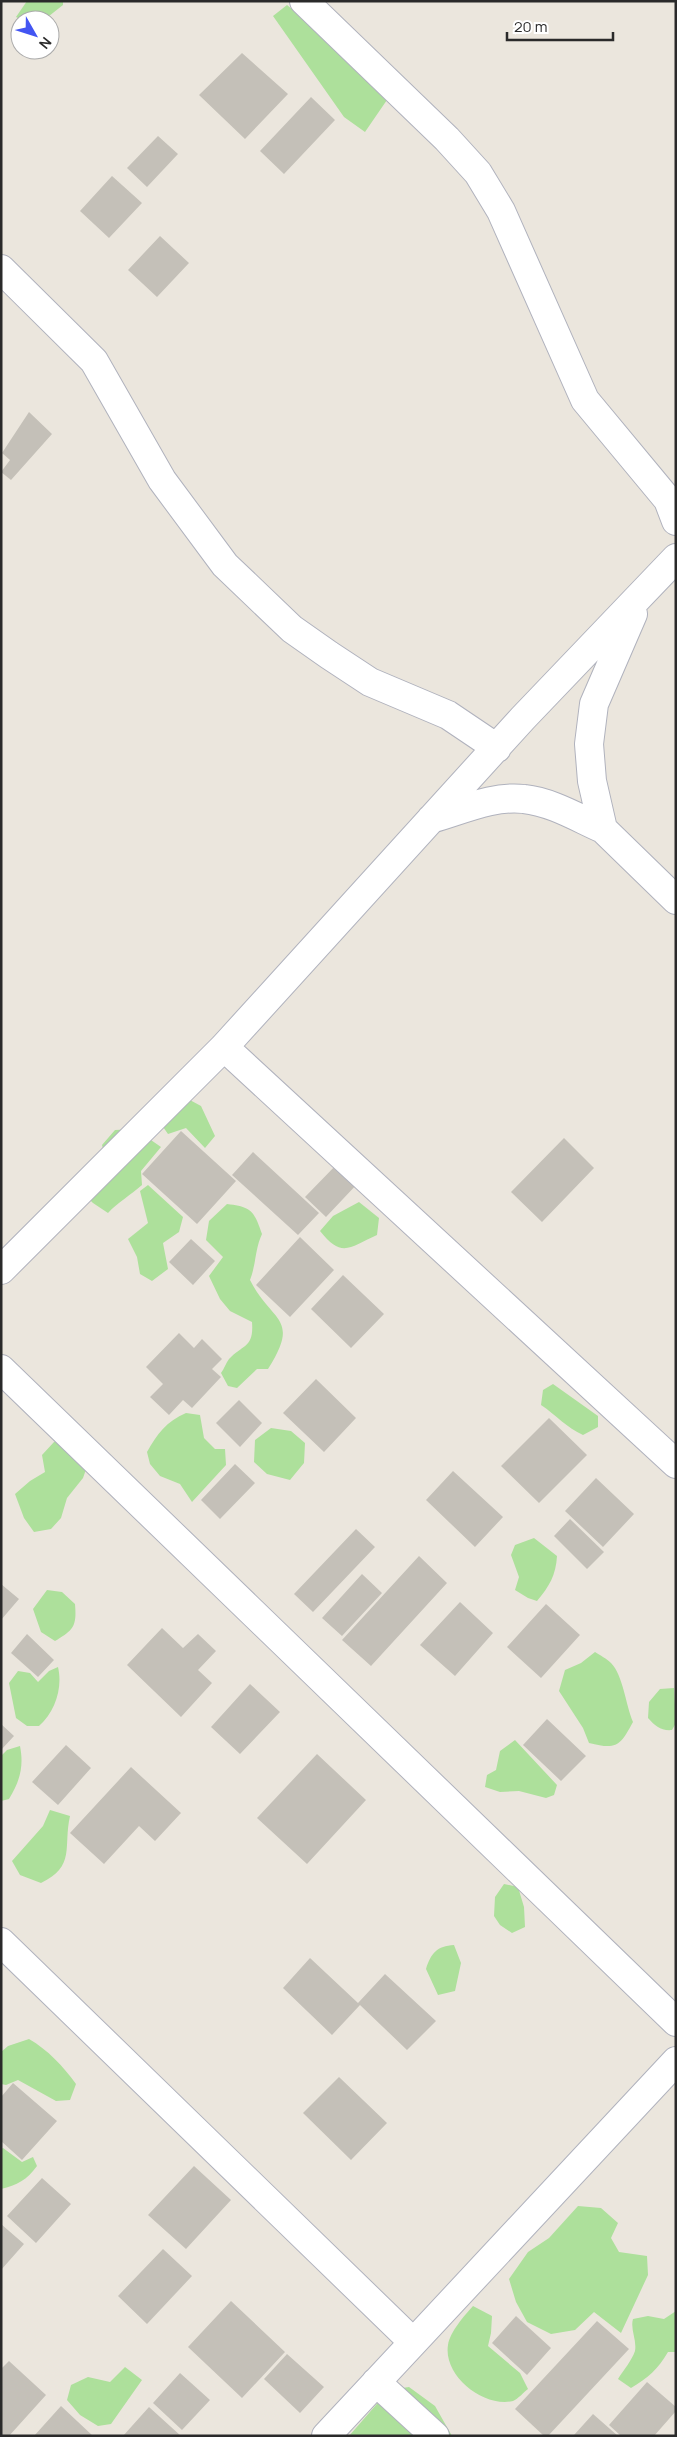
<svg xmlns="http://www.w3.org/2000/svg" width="677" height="2437" font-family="Manrope,sans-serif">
<rect width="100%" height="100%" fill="#ebe6dd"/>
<!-- green -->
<path fill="#ade09b" d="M27 1H63V5L44 20H22L16 17Z
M287 5 334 43 389 97 365 132 344 117 273 16Z
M188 1099 201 1106 215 1136 205 1148 186 1128 168 1134 161 1124Z
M135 1129 161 1147 141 1171 142 1185C131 1195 118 1202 108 1213L93 1203 81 1191 105 1156 102 1145 115 1130Z
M148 1185 183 1217 179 1232 163 1243 168 1269 152 1281 140 1274 137 1257 128 1239 148 1223 140 1191Z
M359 1202 379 1218 377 1235C350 1247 342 1259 320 1231L333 1216Z
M227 1204C252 1207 254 1211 262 1234 255 1249 256 1265 250 1280 272 1323 301 1317 268 1369H257L237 1388 228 1386 221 1373C224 1369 226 1363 229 1359 243 1344 254 1348 252 1322L230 1311 220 1299 209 1276 223 1257 206 1240 209 1221Z
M553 1384 598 1416V1427L583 1435C567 1428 556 1415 541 1405L543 1390Z
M186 1413 200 1415 204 1438 215 1449H225L226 1465 192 1502 180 1484 160 1476 150 1464 147 1452C157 1434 167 1421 186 1413Z
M271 1428 291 1431 305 1443 304 1463 290 1480 267 1474 254 1462 255 1440Z
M72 1438 91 1455 83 1478 67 1498 61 1518 51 1529 34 1532 24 1518 15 1494 30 1481 45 1472 42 1455 54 1442Z
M534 1538 557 1556C556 1575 549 1587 537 1601L528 1598 515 1590 519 1577 511 1555 515 1545Z
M47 1590 62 1592 75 1604C77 1627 73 1630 55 1641L41 1632 33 1609Z
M595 1652C600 1655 607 1659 611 1663 623 1675 626 1706 633 1722 620 1746 617 1750 589 1743L583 1728 559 1691 565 1670 581 1663Z
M58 1667C63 1688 55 1712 39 1726H27L16 1718 9 1683 18 1671 30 1673 38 1682 49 1671Z
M674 1688 676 1723 672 1730C661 1731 655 1726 648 1718L649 1702 660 1689Z
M515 1740 557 1785 554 1795 546 1798 519 1791 500 1792 485 1787 487 1775 496 1770 500 1751Z
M20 1746C24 1766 20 1781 9 1799L1 1801V1756L7 1750Z
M50 1810 70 1816C63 1847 76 1866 41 1883L20 1875 12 1861 43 1826Z
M504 1884 518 1887 524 1907 525 1927 512 1933 500 1925 494 1916 495 1897Z
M454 1945 461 1963 455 1991 438 1995 426 1969C431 1953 437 1946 454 1945Z
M29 2039C48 2050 63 2066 76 2084L70 2100 56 2101 18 2080 6 2085 1 2084V2052L8 2046Z
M3 2148 22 2162 33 2157 37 2166C27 2180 17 2185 1 2189V2149Z
M578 2206 601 2208 618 2223 611 2238 619 2252 647 2256 648 2275 621 2333 594 2312 575 2330 551 2334 527 2322 516 2302 509 2279 528 2252 549 2238Z
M473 2306 492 2316 491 2333 488 2346 520 2373 528 2389C524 2392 518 2399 513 2401 484 2408 443 2376 448 2345 450 2332 464 2316 473 2306Z
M676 2311V2352H668C658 2369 648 2378 631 2388L618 2379C623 2371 632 2360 635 2351 637 2340 630 2329 633 2319L648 2316 664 2319Z
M125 2367 142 2380 111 2424 98 2426 80 2415 67 2400 71 2385 88 2377 110 2382Z
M409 2387 435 2406 452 2436H349L389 2390Z"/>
<!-- building -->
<path fill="#c4c0b8" d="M242 53 288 94 245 139 199 95Z
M311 97 335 120 284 174 260 151Z
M158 136 178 154 147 187 127 168Z
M112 176 142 203 109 238 80 211Z
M160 236 189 263 157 297 128 270Z
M29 412 52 434 11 480 1 472 10 460 2 453Z
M181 1131 236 1181 197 1224 142 1174Z
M564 1138 594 1168 542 1222 511 1192Z
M253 1152 319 1213 298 1235 232 1175Z
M338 1163 359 1182 326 1217 305 1197Z
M300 1237 334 1270 290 1317 256 1285Z
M191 1239 215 1261 193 1285 169 1262Z
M343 1275 384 1314 351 1348 311 1309Z
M179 1333 194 1348 202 1339 222 1359 212 1369 221 1377 192 1408 183 1400 169 1415 150 1397 163 1384 146 1367Z
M316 1379 356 1418 324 1452 283 1413Z
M239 1400 262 1423 240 1447 216 1423Z
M549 1418 587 1455 539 1503 501 1466Z
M235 1464 255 1483 220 1519 201 1500Z
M453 1471 503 1517 475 1547 426 1500Z
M596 1478 634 1514 603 1547 565 1511Z
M570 1519 604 1552 587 1569 554 1536Z
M356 1529 375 1547 313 1612 294 1594Z
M419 1556 447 1583 371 1666 342 1640Z
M362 1574 382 1593 342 1636 322 1618Z
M1 1584 19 1599 1 1620Z
M460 1602 493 1633 455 1676 420 1645Z
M546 1604 580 1635 541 1678 507 1647Z
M162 1628 183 1648 198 1634 216 1651 198 1670 212 1683 181 1717 127 1665Z
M27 1634 54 1660 38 1677 11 1653Z
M250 1684 280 1712 240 1754 211 1727Z
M547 1719 586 1756 561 1781 523 1745Z
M1 1724 14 1736 1 1750Z
M66 1745 91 1768 58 1805 32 1782Z
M317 1754 366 1800 307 1864 257 1818Z
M131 1767 181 1813 155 1841 139 1826 104 1864 70 1833Z
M310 1958 358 2003 385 1974 436 2021 407 2050 360 2005 332 2035 283 1988Z
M339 2077 387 2123 351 2160 303 2113Z
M13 2083 57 2121 22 2160 1 2141V2097Z
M194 2166 231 2200 186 2249 148 2215Z
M42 2178 71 2204 36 2243 7 2216Z
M1 2224 24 2244 1 2270Z
M163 2249 192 2276 147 2324 118 2296Z
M231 2301 285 2352 242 2398 188 2347Z
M516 2316 551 2348 527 2375 492 2343Z
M597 2321 629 2349 548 2436H544L515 2409Z
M287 2354 324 2387 300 2413 264 2379Z
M9 2361 46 2395 9 2436H1V2369Z
M180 2373 210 2400 182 2430 153 2403Z
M647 2382 676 2407V2411L654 2436H621L609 2425Z
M61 2406 93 2436H34Z
M149 2407 181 2436H123Z
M593 2414 618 2436 574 2435Z"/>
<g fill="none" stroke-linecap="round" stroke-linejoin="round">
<!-- minor casing -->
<g stroke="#b0b2bd" stroke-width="30">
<path id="minor" d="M304 1 447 139 478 173 501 211 585 400 668 500 676 521
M1 269 94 361 162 480 225 565 292 629 329 655 370 682 448 715 497 748
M633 614 594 704 589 744 592 781 603 829 676 900
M431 819C460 811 494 795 524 799 552 802 578 818 603 829
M224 1047 676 1464
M1 1270 224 1047 523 718 676 558
M1 1369 676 2022
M1 1942 413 2342
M376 2382 435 2436
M326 2436 676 2061"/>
</g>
<!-- minor -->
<use href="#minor" stroke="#fff" stroke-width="28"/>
</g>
<!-- border -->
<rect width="677" height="2437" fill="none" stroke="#2a2a2a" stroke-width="5"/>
<!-- north arrow -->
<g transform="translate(35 35) rotate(129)"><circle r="24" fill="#ffffff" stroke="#aaaaaa"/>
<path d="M0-4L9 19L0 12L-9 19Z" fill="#4355f2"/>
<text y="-8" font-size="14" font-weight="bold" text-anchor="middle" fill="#2a2a2a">N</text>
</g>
<!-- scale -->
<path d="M507 32v8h106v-8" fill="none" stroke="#2a2a2a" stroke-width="2.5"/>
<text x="514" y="32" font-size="15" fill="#2a2a2a" stroke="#ffffff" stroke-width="4" paint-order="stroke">20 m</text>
</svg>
